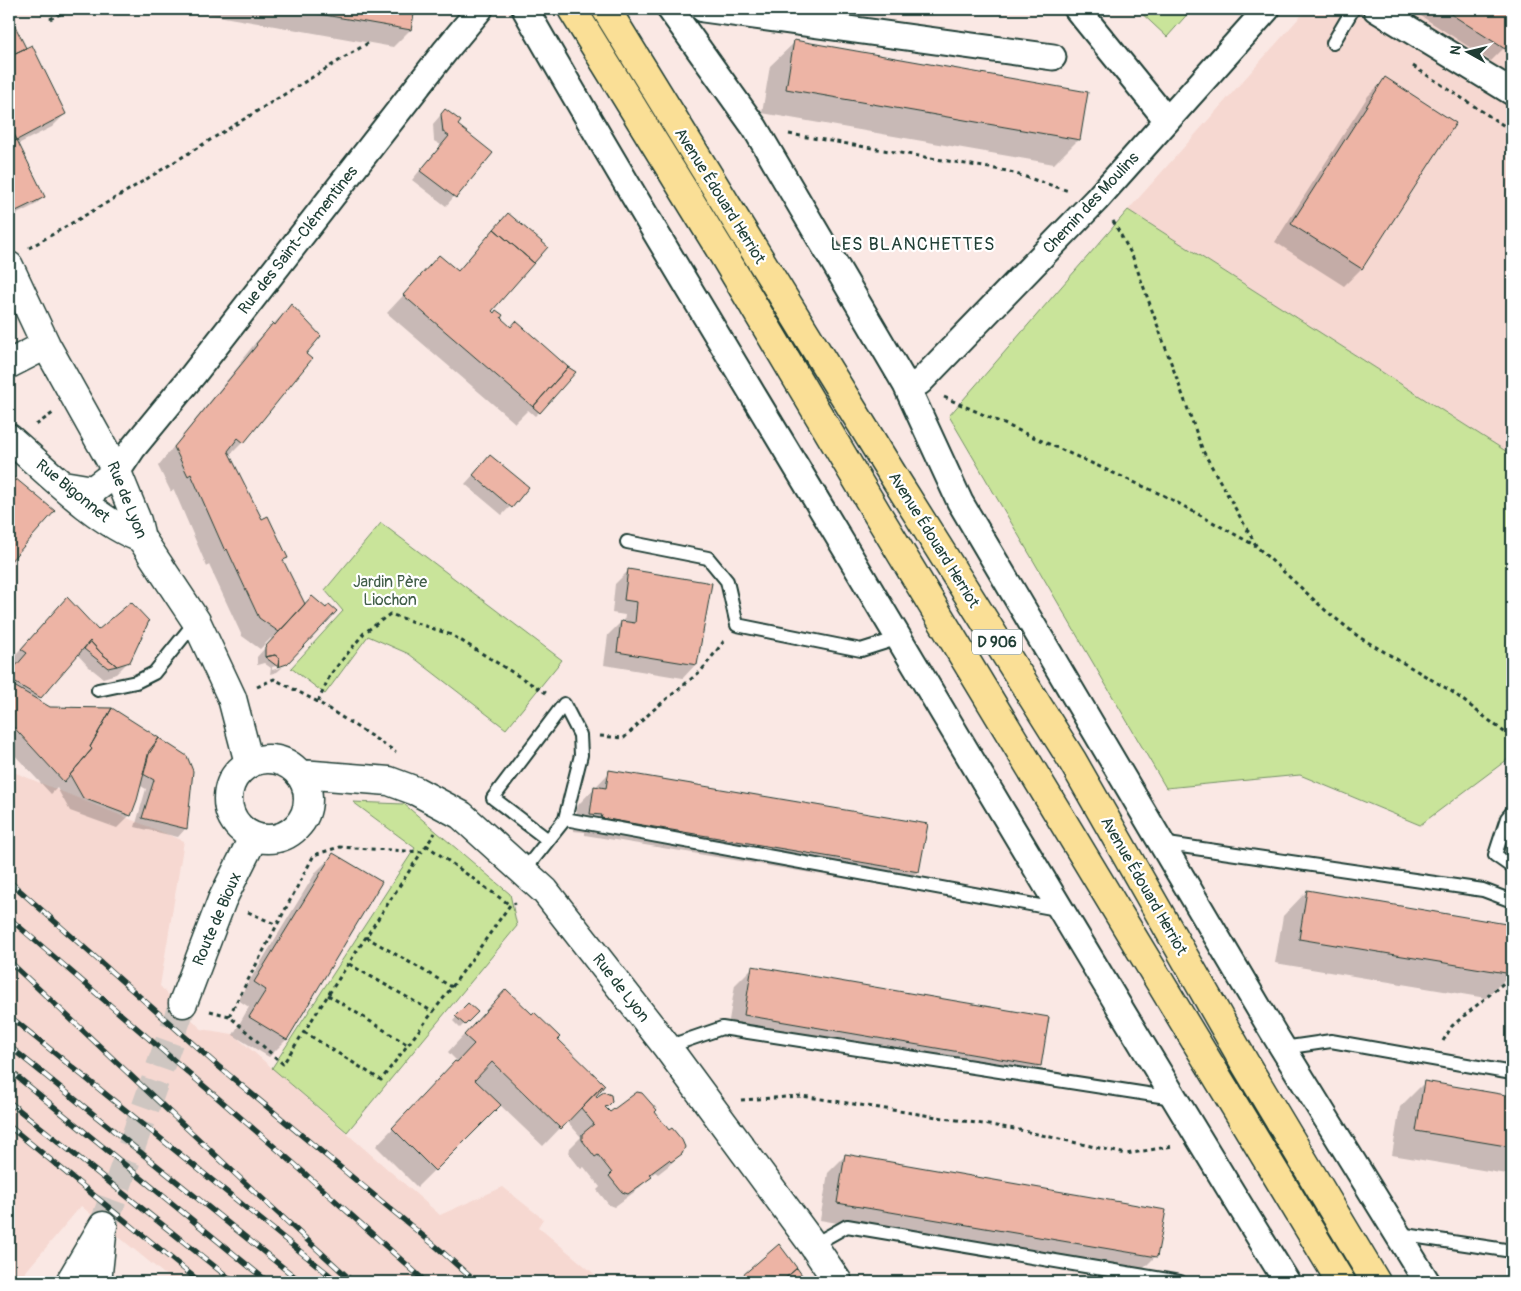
<svg xmlns="http://www.w3.org/2000/svg" width="1521" height="1291" font-family="Pangolin,sans-serif">
<rect width="100%" height="100%" fill="#fae8e4"/>
<filter id="ink" filterUnits="userSpaceOnUse"><feTurbulence type="fractalNoise" baseFrequency=".02" numOctaves="2"/><feDisplacementMap in="SourceGraphic" scale="10" xChannelSelector="R" yChannelSelector="G"/><feConvolveMatrix kernelMatrix="1 2 1 2 8 2 1 2 1" color-interpolation-filters="sRGB"/></filter>
<g filter="url(#ink)">
<!-- built -->
<path fill="#f6d8d1" d="M1307 9H1512V455L1128 210Z
M9 736 11 771 184 841 160 986 201 1029 233 1034 440 1215 503 1187 543 1219 538 1227 604 1282H174L81 1206 17 1282H9Z"/>
<!-- green -->
<path fill="#c9e49a" stroke="#749067" d="M1137 9H1192L1167 37Z
M1128 210 1512 455V756L1420 825 1300 775 1166 788 949 416Z
M381 523 562 660 506 729 409 654 368 636 325 694 291 668 343 611 325 590Z
M353 802 404 804 510 894 517 926 347 1132 272 1068 415 848Z"/>
<!-- shadow -->
<path fill="#0003" d="M178 9H413L410 30 393 47Z
M1425 9H1512V35L1504 48 1491 61 1421 16Z
M13 26 24 48 65 114 52 127 18 144 43 197 35 205 9 218V28Z
M795 42 1079 139 1054 164 762 113 770 66Z
M1385 79 1454 123 1361 269 1344 286 1275 242 1368 96Z
M445 110 457 125 491 153 446 206 412 180 441 145 434 141 433 124Z
M485 239 491 311 499 318 539 412 535 416 528 410 515 423 387 313 439 257 457 272Z
M291 306 304 354 243 442 229 456 261 520 287 557 282 562 287 663 272 667V670L283 667 277 672 270 674 271 668 264 663 257 665V657L272 640 271 638 260 649 242 636 209 565 207 567 174 490 171 492 158 466 241 363 240 362 256 342Z
M482 465 528 488 502 515 465 484Z
M9 474 53 511 9 561Z
M628 571 696 664 683 678 604 665 608 635 621 622 624 623 625 615 612 613 615 584Z
M66 598 129 661 116 674 103 678 88 666 77 654 37 701 50 708 112 709 186 828 178 837 135 827 146 789 139 785 130 815 117 828 70 811 57 788 51 794 9 749V673L15 667 9 662Z
M610 772 918 871 901 888 585 835V832L573 831 578 805Z
M333 855 380 883 286 1040 269 1057 233 1035 249 1007 238 1000 316 872Z
M1307 891 1512 926V963L1510 974 1486 998 1275 963 1283 916Z
M753 967 1040 1065 1022 1083 727 1032 735 985Z
M468 1004 476 1012 460 1028 453 1021Z
M489 1008 556 1040 588 1099H597L607 1105 605 1108 610 1113 653 1112 681 1154 667 1167 658 1174 655 1172 637 1190 614 1207 609 1205 597 1190 600 1187 584 1167 581 1169 569 1154 570 1148 581 1137 567 1121 543 1146 500 1105 417 1187 376 1146 457 1061 448 1052Z
M1424 1083 1512 1098V1175L1392 1155 1400 1107Z
M845 1156 1156 1256 1138 1274 820 1220 828 1173Z
M779 1246 806 1282H737Z"/>
<!-- building -->
<path fill="#edb4a5" stroke="#1f3d34" d="M290 9H415L411 30Z
M1443 9H1512V37L1505 49Z
M14 24 26 48 9 56V27Z
M794 40 1088 92 1080 140 786 89Z
M32 45 66 114 17 140 9 125V56Z
M1385 77 1456 123 1362 269 1291 224Z
M445 109 461 121 458 125 493 153 456 198 420 171 449 136 443 132 441 114Z
M9 125 17 140 9 144Z
M17 140 45 197 16 211 9 200V144Z
M508 213 548 247 534 263 494 229Z
M494 229 534 263 492 311 494 313 496 310 503 315 501 318 511 327 516 321 568 367 533 407 403 295 439 255 458 271Z
M291 304 321 336 306 354 312 359 244 443 238 438 228 451 262 519 268 516 288 558 283 560 305 604 279 632 259 618 227 549 225 551 191 474 188 476 174 447 257 345 256 344 273 323 275 325Z
M568 367 576 372 540 413 533 407Z
M490 455 529 487 512 508 473 475Z
M9 473 55 511 9 563V533L14 528 9 522Z
M9 522 14 528 9 533Z
M628 569 712 583 697 665 617 652 621 621 635 623 637 602 624 600Z
M312 596 326 608 329 604 337 611 287 664 278 667 279 658 275 655 265 657V647Z
M67 597 98 630 131 602 149 621 130 662 117 666 101 653 90 641 41 698 9 679V674L27 653 21 649Z
M90 641 101 653 117 666 108 668 84 649Z
M275 655 279 658 278 667 265 657Z
M9 683 50 707 112 708 90 747 92 749 64 782 9 722Z
M112 708 159 738 149 754 137 800 131 816 83 798 70 775 92 749 90 747Z
M159 738 187 756 193 771 187 829 142 818 154 780 143 774 149 751Z
M609 770 928 824 919 872 601 818 602 815 590 814 594 786 606 788Z
M333 853 382 882 287 1040 249 1017 266 990 254 982Z
M1307 890 1512 925V974L1299 939Z
M752 966 1049 1017 1041 1066 744 1015Z
M506 989 532 1014 534 1012 560 1037 558 1039 604 1084 561 1129 492 1062 475 1080 501 1105 435 1171 392 1128 455 1061 457 1062 474 1044 464 1035Z
M468 1003 478 1012 465 1025 455 1016Z
M1424 1081 1512 1096V1147L1416 1131Z
M604 1084 605 1085 596 1096 597 1098 599 1095 604 1092 611 1095 612 1102 608 1106 605 1107 610 1112 637 1092 642 1093 657 1110 655 1112 669 1130 672 1128 682 1140 685 1147 682 1154 671 1162 669 1160 650 1174 652 1177 628 1194 622 1192 609 1176 612 1173 598 1155 595 1157 582 1140V1134L594 1124 581 1108Z
M845 1154 1166 1210 1157 1257 837 1203Z
M779 1244 797 1268 781 1282H735Z
M797 1268 807 1282H781Z"/>
<g fill="none" stroke-linecap="round" stroke-linejoin="round">
<!-- secondary-tunnel -->
<path stroke="#cec6c1" stroke-width="28" stroke-dasharray="28 14" stroke-linecap="butt" d="M103 1226 183 1003"/>
<!-- service casing -->
<g stroke="#1f3d34" stroke-width="16">
<path id="service" d="M1400 24 1410 9
M1333 43 1353 9
M627 542 708 558 727 581 737 625 861 650 899 638
M98 690 136 682 154 673 196 621
M1512 812 1507 818 1495 855 1512 867
M565 819 1062 910
M1161 843 1483 890 1512 901
M523 872 565 819 581 755 580 735 564 704 493 798 548 840
M667 1047 722 1028 1173 1098
M1283 1048 1331 1041 1512 1073
M1399 1234 1512 1251
M813 1245 847 1226 1180 1282"/>
</g>
<!-- minor casing -->
<g stroke="#1f3d34" stroke-width="29">
<path id="minor" d="M525 9C639 210 761 406 879 605 1014 831 1148 1058 1287 1282
M670 9 755 128 906 385 960 502 1273 1032 1427 1282
M703 9 1053 57
M1077 9 1167 120
M1376 9 1512 92
M906 385 920 382 1096 200 1267 9
M117 472 133 448 193 375 446 50 480 9"/>
</g>
<!-- tertiary casing -->
<g stroke="#1f3d34" stroke-width="31">
<path id="tertiary" d="M9 266 46 345 117 472 137 521 141 538 196 621 232 698 249 763
M9 364 46 345
M9 438C45 469 96 522 141 538
M63 485 93 490 117 472"/>
</g>
<!-- secondary casing -->
<g stroke="#1f3d34" stroke-width="31">
<path id="secondary" d="M228 799a40 40 0 1 1 80 0a40 40 0 1 1-80 0Z
M301 774 389 781 416 791 461 815 545 891 667 1047 813 1245 838 1282
M183 1003 222 900 252 840 253 836
M70 1282 103 1226
M97 1282 102 1235"/>
</g>
<!-- primary casing -->
<g stroke="#1f3d34" stroke-width="31">
<path id="primary" d="M572 9 721 251 878 515 1341 1282
M606 9 896 480 1072 760 1246 1065 1376 1282"/>
</g>
<!-- path -->
<path stroke="#1f3d34" stroke-width="3" stroke-dasharray="4 4" stroke-linecap="butt" d="M50 19 70 9
M1413 66 1512 131
M789 134 1007 171 1069 191
M1113 221 1132 255 1203 451 1257 547 1325 610 1359 637 1451 691 1512 738
M29 248 127 191 368 43
M944 397 1167 497 1256 546
M36 425 53 413
M257 687 274 679 318 702 396 752
M318 702 330 675 364 633 390 614 452 635 546 693
M600 736 624 738 652 711 701 671 724 641
M426 845 510 905
M248 912 277 925
M366 937 452 987
M349 964 433 1012
M328 995 408 1045
M210 1011 229 1016 283 1064 421 853
M229 1016 314 855 339 847 422 852 435 833
M304 1032 381 1080 452 987 510 905 516 903
M1443 1041 1452 1026 1512 976
M741 1100 802 1096 1015 1129 1126 1154 1173 1146"/>
<!-- service -->
<use href="#service" stroke="#fff" stroke-width="12"/>
<!-- minor -->
<use href="#minor" stroke="#fff" stroke-width="25"/>
<!-- tertiary -->
<use href="#tertiary" stroke="#fff" stroke-width="28"/>
<!-- secondary -->
<use href="#secondary" stroke="#fff" stroke-width="28"/>
<!-- primary -->
<use href="#primary" stroke="#fadf96" stroke-width="28"/>
<!-- rail casing -->
<g stroke="#1f3d34" stroke-width="5.5">
<path id="rail" d="M9 881 218 1066 439 1249 476 1282
M9 918 292 1162 426 1282
M9 961 243 1181 353 1282
M9 1016 338 1282
M9 1046 301 1282
M9 1070 268 1282
M9 1102 234 1282
M9 1126 200 1282"/>
</g>
<!-- rail -->
<use href="#rail" stroke="#fff" stroke-width="4" stroke-dasharray="11" stroke-linecap="butt"/>
</g>
</g>
<g text-anchor="middle" dominant-baseline="central" stroke-width="4.5" stroke-linejoin="round" paint-order="stroke">
<!-- shield labels -->
<rect fill="#fff" stroke="#627771" stroke-width="1" x="972" y="629.5" width="50" height="25" rx="4"/>
<g font-size="15" font-weight="bold" fill="#1f3d34">
<text x="997" y="642">D 906</text>
</g>
<!-- street labels -->
<g font-size="16" fill="#1f3d34" stroke="#fff">
<text transform="translate(720 196) rotate(58)">Avenue Édouard Herriot</text>
<text transform="translate(1091 203) rotate(-47)">Chemin des Moulins</text>
<text transform="translate(298 240) rotate(-52)">Rue des Saint-Clémentines</text>
<text transform="translate(73 491) rotate(39)">Rue Bigonnet</text>
<text transform="translate(127 500) rotate(68)">Rue de Lyon</text>
<text transform="translate(934 540) rotate(58)">Avenue Édouard Herriot</text>
<text transform="translate(1144 886) rotate(60)">Avenue Édouard Herriot</text>
<text transform="translate(217 919) rotate(-67)">Route de Bioux</text>
<text transform="translate(621 988) rotate(52)">Rue de Lyon</text>
</g>
<!-- park labels -->
<g font-size="16" fill="#415e48" stroke="#fff">
<text x="390" y="582">Jardin Père<tspan x="390" dy="18">Liochon</tspan></text>
</g>
<!-- neighbourhood labels -->
<g font-size="18" letter-spacing="1" fill="#1f3d34" stroke="#fff">
<text x="913" y="244">LES BLANCHETTES</text>
</g>
</g>
<!-- margin -->
<rect width="1521" height="1291" fill="none" stroke="#fff" stroke-width="30"/>
<rect x="15" y="15" width="1491" height="1261" fill="none" stroke="#1f3d34" stroke-width="2" filter="url(#ink)"/>
<!-- north arrow -->
<g transform="translate(1468 52) rotate(278)" stroke="#ffffff" stroke-width="4" paint-order="stroke">
<path d="M0-4L9 19L0 12L-9 19Z" fill="#1f3d34"/>
<text y="-8" font-size="14" font-weight="bold" text-anchor="middle" fill="#1f3d34">N</text>
</g>
</svg>
